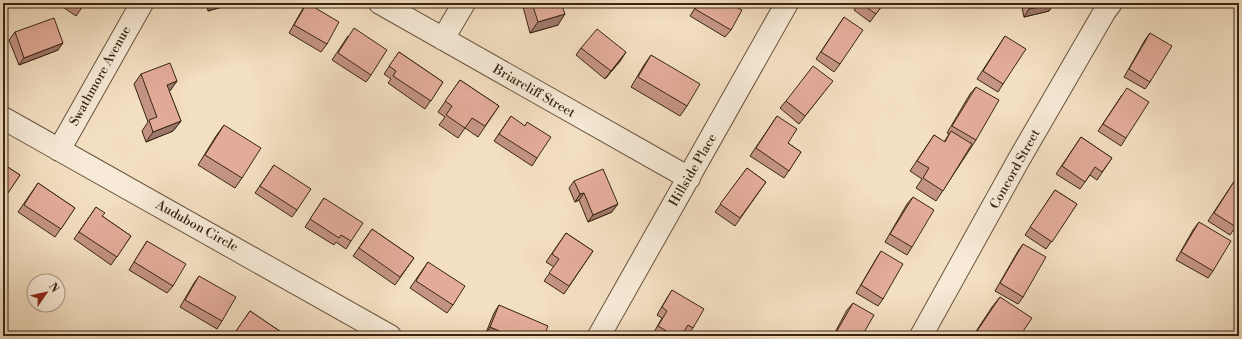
<svg xmlns="http://www.w3.org/2000/svg" width="1242" height="339" font-family="'Libre Bodoni',serif">
<rect width="100%" height="100%" fill="#f3dfc1"/>
<filter id="stains"><feTurbulence type="fractalNoise" baseFrequency=".005" numOctaves="4"/><feColorMatrix values="0 0 0 0 .2 0 0 0 0 .09 0 0 0 0 .02 0 0 0 .5 -.17"/></filter>
<radialGradient id="worn" r=".72"><stop offset=".6" stop-color="#630" stop-opacity="0"/><stop offset="1" stop-color="#630" stop-opacity=".3"/></radialGradient>
<g fill="none" stroke-linecap="round" stroke-linejoin="round">
<!-- minor casing -->
<g stroke="#68543e" stroke-width="24">
<path id="minor" d="M380 3 689 178
M443 39 464 3
M3 118 390 336
M59 150 142 3
M599 336 787 3
M921 336 1018 161 1105 11 1111 3"/>
</g>
<!-- minor -->
<use href="#minor" stroke="#f7ead7" stroke-width="22"/>
</g>
<!-- wall -->
<path fill="#c39484" stroke="#392512" d="M57 3H85L76 16Z
M206 3H236L208 11Z
M307 3 327 44 321 52 289 33 302 10Z
M522 3H561L558 25 530 33Z
M698 3H736L734 6 731 30 725 37 690 16Z
M859 3H884L870 22 854 10Z
M1021 3H1054L1049 11 1024 17Z
M1161 3H1188L1185 7H1162Z
M844 17 840 64 834 72 816 59Z
M15 32 58 50 19 65 9 40Z
M1150 33V82L1145 89 1124 77 1145 40Z
M348 36 371 75 366 82 332 60Z
M1005 36 1003 84 998 92 977 79Z
M581 48 621 60 605 79 576 55Z
M399 52 443 82 425 109 388 83 391 79 384 74Z
M651 55 687 106 680 116 631 87 644 65Z
M141 74 177 81 169 91 181 121 173 131 146 142 142 131 148 122 134 84Z
M460 80 499 106 478 137 465 128 458 138 439 125 445 117 438 112Z
M976 87V140L936 201 916 188 922 179 910 171 934 135 944 142 949 134 947 133 970 94Z
M827 88 799 124 780 108 786 101Z
M1122 95 1126 138 1121 146 1098 131Z
M511 116 537 158 532 166 494 141Z
M777 116 788 143 801 152 784 178 750 156Z
M224 125 242 178 235 188 198 165 216 136Z
M1081 137 1112 158 1097 180 1090 175 1080 189 1056 174Z
M3 164 20 175 3 200Z
M274 165 297 210 292 217 255 193Z
M747 168 766 182 735 226 715 212Z
M1237 177 1239 222 1230 235 1208 221Z
M574 181 612 212 588 222 579 200 575 202 569 188Z
M38 183 75 208 55 237 18 212Z
M1055 190 1077 204 1046 249 1025 235Z
M913 197 912 247 907 255 885 242 907 204Z
M324 198 351 241 346 249 336 242 334 245 305 227Z
M96 207 102 216 131 236 111 265 74 239Z
M1199 222 1213 271 1208 278 1176 260 1193 230Z
M372 229 414 258 395 285 353 256Z
M566 233 593 251 564 294 544 281 554 267 546 262Z
M147 241 173 286 167 293 129 270Z
M1023 244V297L1018 304 995 291 1018 251Z
M881 251 883 299 878 306 856 293 876 259Z
M428 262 453 305 447 313 410 288Z
M199 276 222 321 217 329 180 307 194 283Z
M672 290 693 328 688 335 683 332 681 336H657L653 334 662 318 657 315 667 298Z
M1000 297 1020 336H973L992 307Z
M853 303 862 336H833L847 310Z
M499 305 544 336H488L485 335 494 313Z
M250 311 287 336H233Z"/>
<!-- shaded-wall -->
<path fill="#9f786c" stroke="#392512" d="M216 3H236L208 11 213 4Z
M1165 3H1188L1185 7H1162Z
M1054 4 1049 11 1024 17 1029 9Z
M565 14 558 25 530 33 538 22Z
M63 43 58 50 19 65 24 58Z
M626 52 621 60 605 79 611 71Z
M177 81 170 91 159 95 167 85Z
M181 121 173 131 146 142 153 132Z
M584 193 579 200 575 202 580 194Z
M618 204 612 212 588 222 593 215Z
M490 327 511 336H488L485 335Z"/>
<!-- building -->
<path fill="#e3ac9a" stroke="#392512" d="M80 3H85L83 5Z
M307 3 339 22 327 44 294 25Z
M532 3H561L565 14 538 22Z
M699 3H736L734 6 742 10 731 30 695 9Z
M860 3H884L876 14Z
M1028 3H1054V4L1029 9Z
M844 17 863 30 840 64 821 52Z
M54 18 63 43 24 58 15 32Z
M354 28 387 50 371 75 338 53Z
M597 29 626 52 611 71 581 48Z
M1150 33 1172 46 1150 82 1129 69Z
M1005 36 1026 49 1003 84 983 71Z
M399 52 443 82 431 101 393 76 396 71 389 66Z
M651 55 700 84 687 106 638 77Z
M170 63 177 81 167 85 181 121 153 132 149 120 157 117 141 74Z
M813 66 833 81 805 116 786 101Z
M460 80 499 106 485 126 472 118 465 128 446 115 452 106 445 101Z
M976 87 999 100 976 140 952 126Z
M1127 88 1149 102 1126 138 1103 124Z
M511 116 525 126 527 122 551 137 537 158 499 134Z
M777 116 797 129 788 143 801 152 789 171 756 148Z
M224 125 261 148 242 178 205 155Z
M951 131 972 144 943 191 923 178 929 168 917 161 934 135 945 142Z
M1081 137 1112 158 1102 172 1095 167 1085 182 1062 166Z
M3 164 20 175 8 193 3 190Z
M274 165 311 189 297 210 260 186Z
M747 168 766 182 740 218 720 204Z
M603 169 618 204 593 215 584 193 580 194 574 181Z
M1237 177 1239 178V222L1236 227 1214 213Z
M38 183 75 208 61 229 24 205Z
M1055 190 1077 204 1052 242 1030 227Z
M913 197 934 210 912 247 890 234Z
M324 198 363 223 351 241 341 235 339 238 310 219Z
M96 207 105 213 102 216 131 236 117 257 79 232Z
M1199 222 1231 241 1213 271 1181 252Z
M372 229 414 258 400 277 359 248Z
M566 233 593 251 569 286 549 273 559 259 552 254Z
M147 241 186 264 173 286 134 262Z
M1023 244 1046 257 1023 297 1000 283Z
M881 251 903 264 883 299 861 285Z
M428 262 465 286 453 305 416 281Z
M199 276 236 297 222 321 185 300Z
M672 290 704 309 693 328 688 325 681 336H675L658 326 667 311 662 307Z
M1000 297 1032 318 1020 336H978L975 334Z
M853 303 874 315 862 336H834Z
M499 305 548 326 544 336H511L490 327Z
M250 311 287 336H244L236 331Z"/>
<g text-anchor="middle" dominant-baseline="central" stroke-width="4" stroke-linejoin="round" paint-order="stroke">
<!-- street labels -->
<g font-size="13" fill="#392512" stroke="#f7ead7">
<text transform="translate(100 76) rotate(-61)">Swathmore Avenue</text>
<text transform="translate(534 91) rotate(30)">Briarcliff Street</text>
<text transform="translate(1015 169) rotate(-61)">Concord Street</text>
<text transform="translate(693 170) rotate(-60)">Hillside Place</text>
<text transform="translate(197 226) rotate(29)">Audubon Circle</text>
</g>
</g>
<!-- margin -->
<rect width="1242" height="339" fill="none" stroke="#f3dfc1" stroke-width="16"/>
<rect x="4" y="4" width="1234" height="331" fill="none" stroke="#392512" stroke-width="2"/>
<rect x="8" y="8" width="1226" height="323" fill="none" stroke="#392512"/>
<!-- north arrow -->
<g transform="translate(46 293) rotate(56)"><circle r="19" fill="#f7ead7" stroke="#ab9b88"/>
<path d="M0-3L7 15L0 10L-7 15Z" fill="#8f2418"/>
<text y="-6" font-size="11" font-weight="bold" text-anchor="middle" fill="#392512">N</text>
</g>
<rect width="100%" height="100%" filter="url(#stains)"/>
<rect width="100%" height="100%" fill="url(#worn)"/>
</svg>
